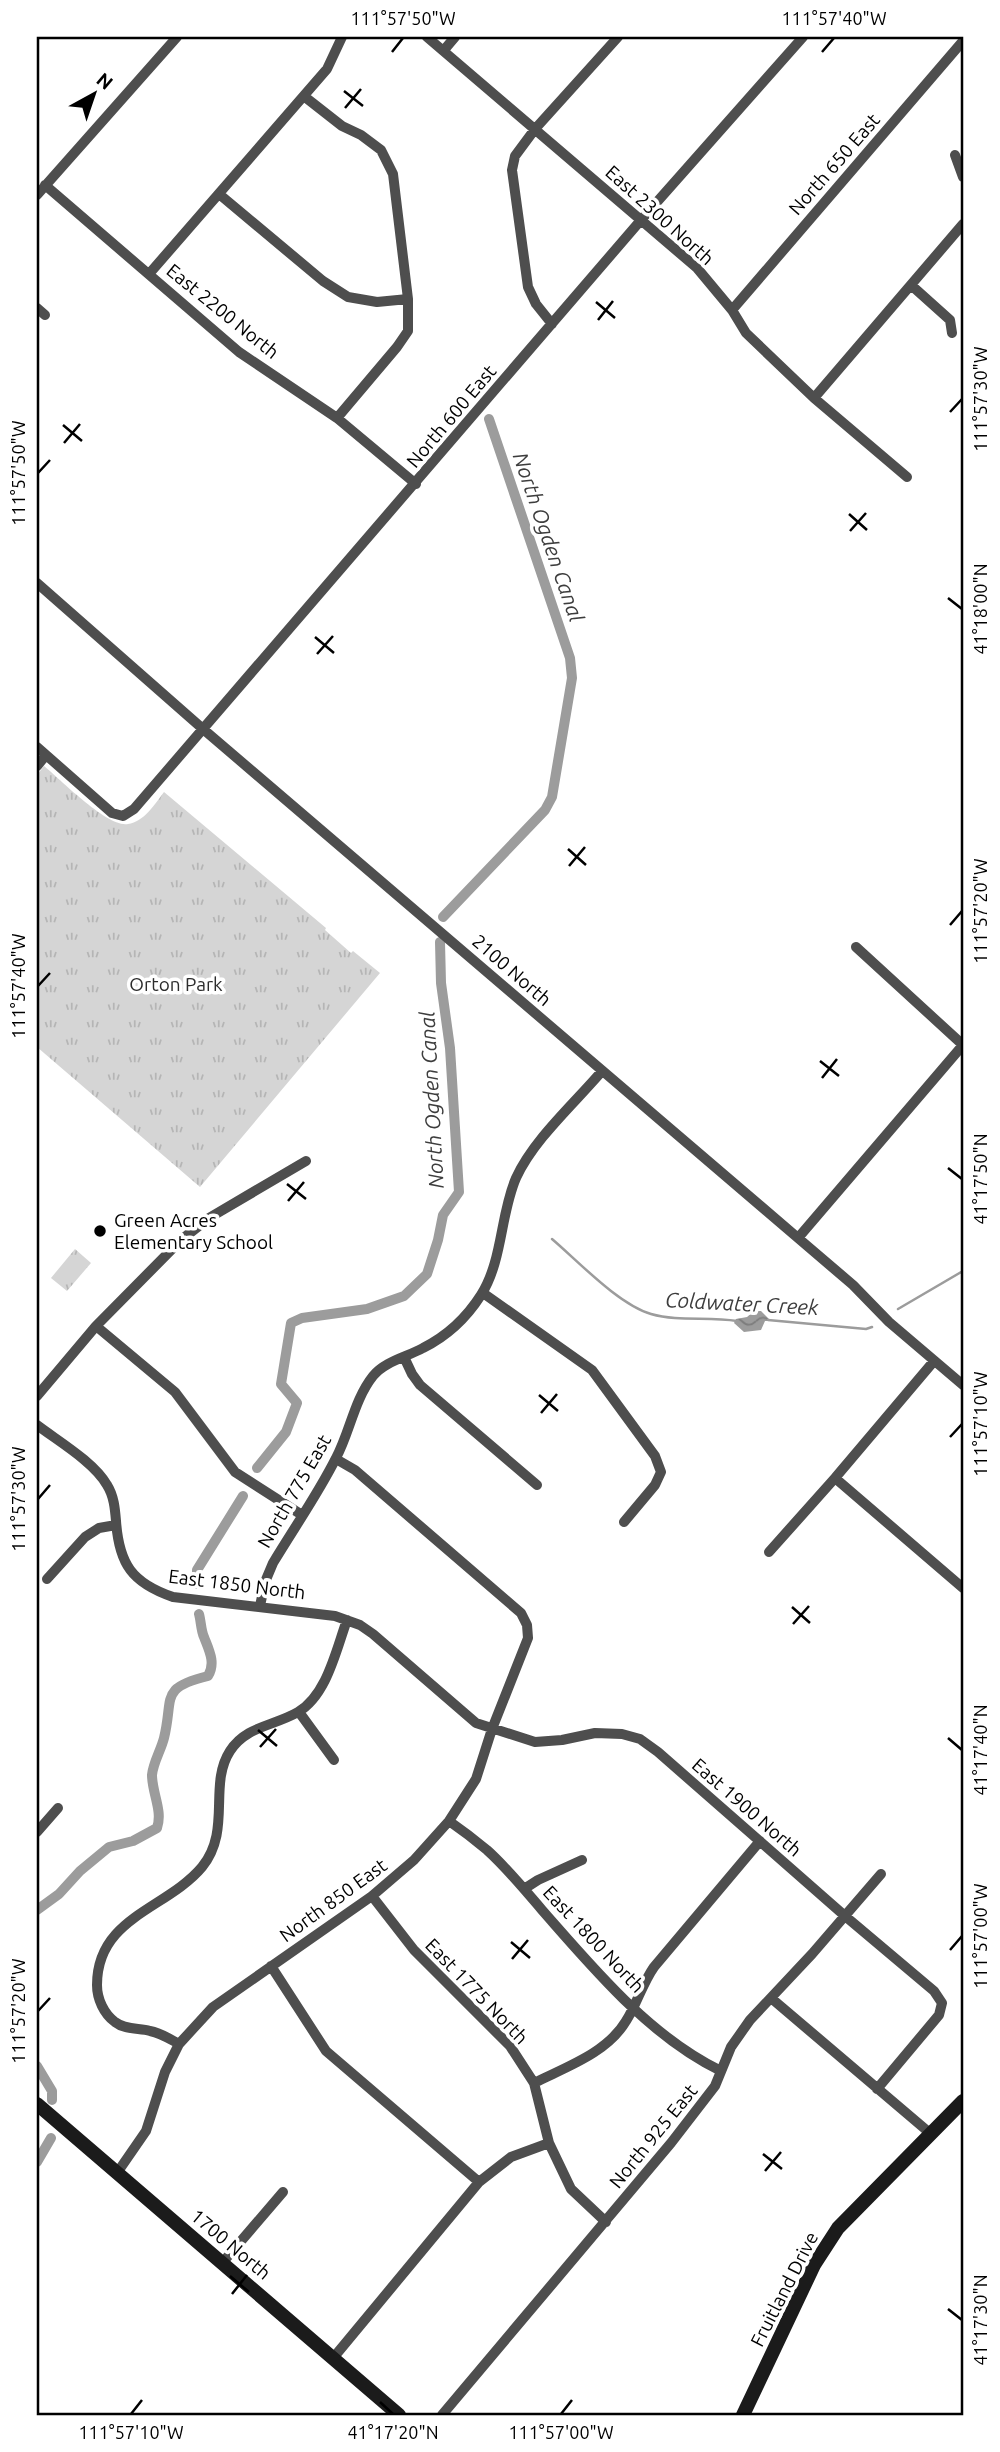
<svg xmlns="http://www.w3.org/2000/svg" width="1000" height="2452" font-family="Ubuntu,sans-serif">
<defs>
<pattern id="park-tufts" width="24" height="20" patternUnits="userSpaceOnUse" patternTransform="scale(1.75)"><rect width="24" height="20" fill="#d5d5d5"/><path d="M3 7l-1-3M5 7V3M7 7l1-3M15 17l-1-3M17 17v-4M19 17l1-3" fill="none" stroke="#b5b5b5"/></pattern>
<pattern id="water-waves" width="16" height="10" patternUnits="userSpaceOnUse" patternTransform="scale(1.75)"><rect width="16" height="10" fill="#9c9c9c"/><path d="M0 5q4-4 8 0t8 0" fill="none" stroke="#7d7d7d"/></pattern>
</defs>
<rect width="100%" height="100%" fill="#fff"/>
<!-- park -->
<path fill="url(#park-tufts)" d="M44 766C60 779 108 828 128 824 144 822 155 804 164 792L326 928 325 930 351 953 353 951 380 973 200 1187 37 1047V775Z
M75 1249 91 1263 67 1291 51 1278Z"/>
<!-- water -->
<path fill="url(#water-waves)" d="M754 1311H761L771 1321H765L761 1330 744 1332 734 1323 736 1319 747 1317Z"/>
<g fill="none" stroke-linecap="round" stroke-linejoin="round">
<!-- stream -->
<path stroke="#9c9c9c" stroke-width="2.5" d="M552 1239C579 1262 618 1304 651 1314 679 1322 709 1316 737 1321
M898 1309 963 1271
M768 1320 866 1329 872 1327"/>
<!-- canal -->
<path stroke="#9c9c9c" stroke-width="10" d="M443 917 545 810 552 797 572 678 570 658 489 419
M257 1468 286 1432 297 1403 281 1384 291 1323 302 1318 367 1309 404 1296 427 1274 438 1240 443 1215 459 1192 450 1048 441 983 440 942
M197 1584V1570L243 1496
M37 1910 59 1894 80 1871 109 1847 133 1841 157 1828C163 1811 152 1793 152 1775 153 1763 161 1750 164 1738 174 1697 159 1688 208 1676 216 1663 209 1650 204 1637 201 1631 201 1621 199 1614
M37 2066 52 2091V2100
M37 2162 51 2138"/>
<!-- street -->
<path stroke="#4e4e4e" stroke-width="10" d="M427 37 697 268 732 310 746 333 814 398 907 477
M444 50 455 37
M305 97 342 126 361 135 381 150 393 174 408 299V331L397 347 337 418
M955 155 963 177
M45 185 239 352 337 418 416 484
M219 194 323 281 348 297 377 302 408 299
M37 195 177 37
M149 274 327 69 342 37
M911 285 950 320 952 333
M37 308 45 315
M732 310 963 41
M552 324 536 304 528 287 512 170 515 156 535 129 618 37
M814 398 963 224
M37 583 203 729 798 1238 853 1285 889 1322 963 1385
M37 747 112 813 123 816 134 809 641 220 803 37
M37 766 46 755
M856 947 963 1045
M798 1238 963 1045
M483 1293 592 1370 655 1456 661 1472 655 1485 624 1522
M96 1326 175 1392 235 1472 302 1515
M404 1357 412 1374 420 1385 537 1485
M37 1396 96 1326 181 1240 209 1218 306 1161
M37 1425C58 1441 94 1462 107 1485 114 1496 115 1509 116 1521 119 1564 132 1583 173 1597L335 1616 360 1625 373 1634 476 1723 535 1742 562 1740 595 1733 622 1734 640 1739 658 1752 845 1916 934 1991 942 2003 939 2015 877 2089
M835 1478 963 1588
M769 1552 835 1478 934 1361
M47 1579 85 1537 99 1528 116 1525
M260 1606 265 1582 273 1563C294 1528 318 1494 336 1458 350 1432 354 1400 373 1376 385 1361 407 1357 423 1348 447 1336 467 1317 481 1295 503 1260 500 1215 516 1178 534 1139 574 1104 602 1071
M299 1712 334 1760
M449 1821C462 1830 475 1840 487 1850 507 1868 525 1890 542 1910 594 1969 649 2036 721 2071
M37 1832 58 1808
M524 1889 538 1880 582 1860
M372 1896 414 1950 510 2046 534 2083 549 2143 571 2189 606 2222
M271 1966 326 2051 479 2182
M771 1998 931 2134
M179 2044C170 2039 161 2033 150 2031 139 2028 125 2030 115 2022 104 2014 97 1999 97 1985 97 1917 167 1909 202 1867 232 1830 208 1785 230 1751 246 1726 274 1726 298 1712 327 1695 336 1650 347 1620
M534 2083C566 2067 607 2053 626 2021 637 2004 642 1984 654 1967L760 1841
M117 2173 146 2131 165 2072 179 2044 213 2007 372 1896 414 1860 449 1821 476 1779 492 1729 528 1638 527 1625 521 1613 355 1470 336 1459
M223 2262 283 2192
M334 2357 479 2182 511 2157 549 2143
M442 2415 671 2143 715 2086 731 2047 750 2020 812 1954 881 1874"/>
<!-- secondary -->
<path stroke="#1b1b1b" stroke-width="14" d="M37 2104 399 2415
M743 2415 814 2265 838 2228 963 2101"/>
</g>
<!-- ticks -->
<path fill="none" stroke="#000" stroke-width="2.5" d="M392 52 403 38M822 52 834 38M344 91 363 106M345 108 361 89M596 302 615 318M598 320 613 301M950 412 962 399M63 425 82 441M64 443 80 424M38 473 50 460M849 514 867 530M850 531 866 513M948 598 962 609M315 637 334 653M317 654 333 636M568 849 586 865M569 866 585 847M950 925 962 911M38 986 50 973M820 1061 839 1076M822 1078 837 1059M948 1168 962 1179M287 1184 306 1199M288 1201 304 1182M539 1395 558 1411M541 1413 557 1394M950 1437 962 1424M38 1499 50 1485M792 1607 810 1623M793 1624 809 1606M258 1730 277 1746M948 1738 962 1750M260 1747 276 1729M511 1942 530 1958M950 1950 962 1936M512 1959 528 1940M38 2011 50 1998M763 2154 782 2169M765 2171 781 2152M230 2276 249 2292M232 2294 247 2275M948 2309 962 2320M380 2402 393 2414M131 2414 142 2400M561 2414 572 2400"/>
<!-- markers -->
<circle fill="#000" stroke="#fff" stroke-width="2.5" cx="100" cy="1231" r="7"/>
<g text-anchor="middle" dominant-baseline="central" stroke-width="7" stroke-linejoin="round" paint-order="stroke">
<!-- street labels -->
<g font-size="19" fill="#000" stroke="#fff">
<text transform="translate(834 164) rotate(-49)">North 650 East</text>
<text transform="translate(660 215) rotate(42)">East 2300 North</text>
<text transform="translate(223 311) rotate(39)">East 2200 North</text>
<text transform="translate(451 416) rotate(-50)">North 600 East</text>
<text transform="translate(512 970) rotate(41)">2100 North</text>
<text transform="translate(294 1491) rotate(-60)">North 775 East</text>
<text transform="translate(237 1584) rotate(7)">East 1850 North</text>
<text transform="translate(747 1807) rotate(41)">East 1900 North</text>
<text transform="translate(333 1900) rotate(-36)">North 850 East</text>
<text transform="translate(594 1939) rotate(47)">East 1800 North</text>
<text transform="translate(477 1991) rotate(46)">East 1775 North</text>
<text transform="translate(653 2136) rotate(-51)">North 925 East</text>
<text transform="translate(231 2244) rotate(40)">1700 North</text>
<text transform="translate(784 2289) rotate(-63)">Fruitland Drive</text>
</g>
<!-- park labels -->
<g font-size="19" fill="#2c2c2c" stroke="#fff">
<text x="176" y="984">Orton Park</text>
</g>
<!-- poi labels -->
<g font-size="19" fill="#000" stroke="#fff" text-anchor="start">
<text x="114" y="1220">Green Acres<tspan x="114" dy="22">Elementary School</tspan></text>
</g>
<!-- water labels -->
<g font-size="21" font-style="italic" fill="#3d3d3d" stroke="#fff">
<text transform="translate(549 537) rotate(71)">North Ogden Canal</text>
<text transform="translate(431 1100) rotate(-93)">North Ogden Canal</text>
<text transform="translate(742 1303) rotate(3)">Coldwater Creek</text>
</g>
</g>
<!-- border -->
<rect width="1000" height="2452" fill="none" stroke="#ffffff" stroke-width="77"/>
<!-- north arrow -->
<g transform="translate(94 94) rotate(40)" stroke="#ffffff" stroke-width="5" paint-order="stroke">
<path d="M0-5L12 26L0 18L-12 26Z" fill="#000000"/>
<text y="-10" font-size="19" font-weight="bold" text-anchor="middle" fill="#000000">N</text>
</g>
<rect x="38" y="38" width="924" height="2376" fill="none" stroke="#000" stroke-width="2.5"/>
<g font-size="18" text-anchor="middle" fill="#000">
<text x="403" y="25">111°57'50"W</text>
<text x="834" y="25">111°57'40"W</text>
<text transform="translate(981 399) rotate(-90)" y="6">111°57'30"W</text>
<text transform="translate(19 473) rotate(-90)" y="6">111°57'50"W</text>
<text transform="translate(981 609) rotate(-90)" y="6">41°18'00"N</text>
<text transform="translate(981 911) rotate(-90)" y="6">111°57'20"W</text>
<text transform="translate(19 986) rotate(-90)" y="6">111°57'40"W</text>
<text transform="translate(981 1179) rotate(-90)" y="6">41°17'50"N</text>
<text transform="translate(981 1424) rotate(-90)" y="6">111°57'10"W</text>
<text transform="translate(19 1499) rotate(-90)" y="6">111°57'30"W</text>
<text transform="translate(981 1750) rotate(-90)" y="6">41°17'40"N</text>
<text transform="translate(981 1936) rotate(-90)" y="6">111°57'00"W</text>
<text transform="translate(19 2011) rotate(-90)" y="6">111°57'20"W</text>
<text transform="translate(981 2320) rotate(-90)" y="6">41°17'30"N</text>
<text x="131" y="2439">111°57'10"W</text>
<text x="393" y="2439">41°17'20"N</text>
<text x="561" y="2439">111°57'00"W</text>
</g>
</svg>
